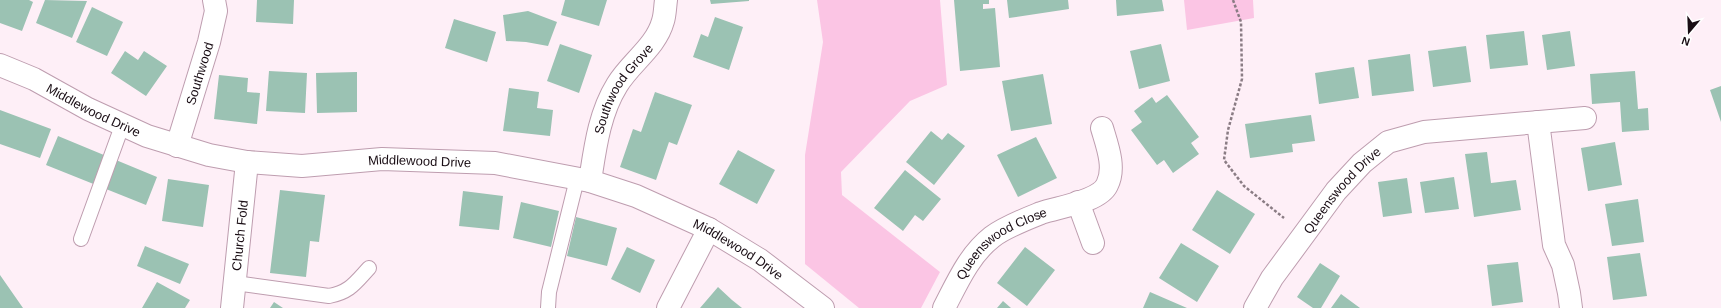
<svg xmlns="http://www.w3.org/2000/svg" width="1721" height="308" font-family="Arial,sans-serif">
<rect width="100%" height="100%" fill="#feeff7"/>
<!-- green -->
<path fill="#fbc5e4" d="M817 0H940L947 85 910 101 841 172 842 195 940 272 921 308H859L805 264V155L823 42Z
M1184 0H1253L1254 18 1187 30Z"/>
<!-- building -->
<path fill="#9bc2b3" d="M0 0H29L33 2 22 31 0 23Z
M45 0 87 1 72 38 36 23Z
M257 0H294L293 24 256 22Z
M565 0H607L599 26 561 15Z
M710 0H749V1L711 4Z
M954 0H989V4H983V9L995 8 1000 67 960 71Z
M1007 0H1068L1069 9 1009 18Z
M1116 0H1162L1164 11 1117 16Z
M92 7 123 22 107 56 76 42Z
M528 11 557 22 548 46 526 42 506 41 503 15Z
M715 17 743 27 729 70 693 57 701 34 708 37Z
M454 19 496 32 487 62 445 48Z
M1524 31 1528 65 1490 69 1486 35Z
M1570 31 1575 66 1547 70 1542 35Z
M560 44 592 55 579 93 547 81Z
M1161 44 1170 81 1139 89 1130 51Z
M1466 46 1471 82 1433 87 1428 51Z
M125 51 138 60 144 51 167 66 146 96 111 73Z
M1410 54 1414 91 1372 96 1368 60Z
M1354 67 1359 98 1319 104 1315 73Z
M269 71 307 73 305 113 266 111Z
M1635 71 1638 109 1648 108 1649 130 1622 132 1620 102 1592 104 1590 74Z
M357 72V112L317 113 316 73Z
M1043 74 1052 124 1011 131 1002 81Z
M219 75 248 78 247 92 260 93 257 124 214 119Z
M1721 86V122L1710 90Z
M509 88 539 92 537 108 553 110 550 136 503 131Z
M655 92 692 105 677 145 669 142 656 180 620 167 633 129 641 132Z
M1167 95 1199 137 1191 143 1199 154 1173 173 1164 160 1157 165 1131 130 1142 122 1134 111 1152 97 1156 103Z
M0 110 51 129 40 158 0 144Z
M1311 115 1315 141 1292 144 1293 152 1250 158 1245 124Z
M931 131 942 140 948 133 965 146 934 185 906 162Z
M58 136 157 177 146 205 46 165Z
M1036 137 1057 178 1018 197 997 155Z
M1615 142 1622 185 1588 191 1581 148Z
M738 150 775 170 757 204 719 184Z
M1487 152 1491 183 1516 180 1521 210 1474 217 1465 154Z
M905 170 941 199 923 221 915 215 903 231 874 208Z
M1454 177 1459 209 1425 213 1420 182Z
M1407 178 1412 213 1383 217 1378 182Z
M168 179 209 185 203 227 162 221Z
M280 190 325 195 319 242 310 241 306 277 270 273Z
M1217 190 1255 214 1230 254 1192 230Z
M463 191 503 196 499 230 459 226Z
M1638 199 1644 242 1612 246 1605 204Z
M521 202 559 211 551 247 513 238Z
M576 217 617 228 607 266 567 256Z
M1181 243 1219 266 1197 302 1159 278Z
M145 246 189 264 180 284 137 266Z
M627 247 655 260 640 293 611 279Z
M1025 247 1055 270 1027 306 997 283Z
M1640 253 1647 296 1613 300 1607 257Z
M1518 262 1523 302 1492 306 1487 265Z
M1320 263 1340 276 1321 308H1313L1297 297Z
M0 275 23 308H0Z
M157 282 190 300 185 308H142Z
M718 287 732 300 742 308H700Z
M1150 292 1187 308H1143Z
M1341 294 1360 308H1331Z
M1003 301 1011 308H997Z
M274 302 283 308H270Z"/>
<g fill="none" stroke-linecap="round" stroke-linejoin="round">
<!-- lane casing -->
<g stroke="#be9daf" stroke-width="16">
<path id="lane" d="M81 239 122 126
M235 283 329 296C350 292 355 283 369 268
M548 308 549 292 577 179"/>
</g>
<!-- street casing -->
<g stroke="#be9daf" stroke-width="24">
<g id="street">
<path id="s1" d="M0 65 34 79 88 109 147 136 209 155 247 162 302 166 382 159 495 163 590 181 636 196 709 229 760 260 823 308"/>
<path d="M1538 122 1554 245 1563 265 1569 293 1571 308"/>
<path id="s2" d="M177 146 209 42 216 11 214 0"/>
<path id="s3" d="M590 181C595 149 599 114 617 85 630 63 656 47 663 21 665 15 665 7 666 0"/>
<path d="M1078 202 1093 243"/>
<path id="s4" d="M232 308 247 162"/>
<path d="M668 308 709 229"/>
<path id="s5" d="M944 308C957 283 969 255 992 237 1005 227 1026 219 1041 213 1058 207 1099 202 1107 185 1116 168 1107 145 1102 128"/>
<path id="s6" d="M1255 308 1272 278 1336 191 1362 163 1388 142 1424 132 1585 118"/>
</g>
</g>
<!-- path -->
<path stroke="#8a7c84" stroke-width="2.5" stroke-dasharray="3 2" stroke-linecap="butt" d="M1233 0 1241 22 1242 79 1228 130 1224 160 1244 186 1284 218"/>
<!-- lane -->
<use href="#lane" stroke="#fff" stroke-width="14"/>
<!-- street -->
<use href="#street" stroke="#fff" stroke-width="22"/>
</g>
<g text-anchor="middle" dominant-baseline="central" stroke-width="3" stroke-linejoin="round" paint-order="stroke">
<!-- street labels -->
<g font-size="13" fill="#190d14" stroke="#fff">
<text stroke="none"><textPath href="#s2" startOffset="76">Southwood</textPath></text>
<text stroke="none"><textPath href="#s3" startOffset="100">Southwood Grove</textPath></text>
<text stroke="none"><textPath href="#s1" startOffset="104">Middlewood Drive</textPath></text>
<text stroke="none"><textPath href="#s1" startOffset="440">Middlewood Drive</textPath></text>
<text stroke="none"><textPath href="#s6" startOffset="147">Queenswood Drive</textPath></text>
<text stroke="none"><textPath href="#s4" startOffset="73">Church Fold</textPath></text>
<text stroke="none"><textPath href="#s5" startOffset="90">Queenswood Close</textPath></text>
<text stroke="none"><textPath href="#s1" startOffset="776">Middlewood Drive</textPath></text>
</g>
</g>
<!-- north arrow -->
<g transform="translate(1689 32) rotate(199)" stroke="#ffffff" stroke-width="3" paint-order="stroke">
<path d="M0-3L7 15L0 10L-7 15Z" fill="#190d14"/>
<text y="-6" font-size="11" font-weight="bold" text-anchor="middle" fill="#190d14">N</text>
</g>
</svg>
